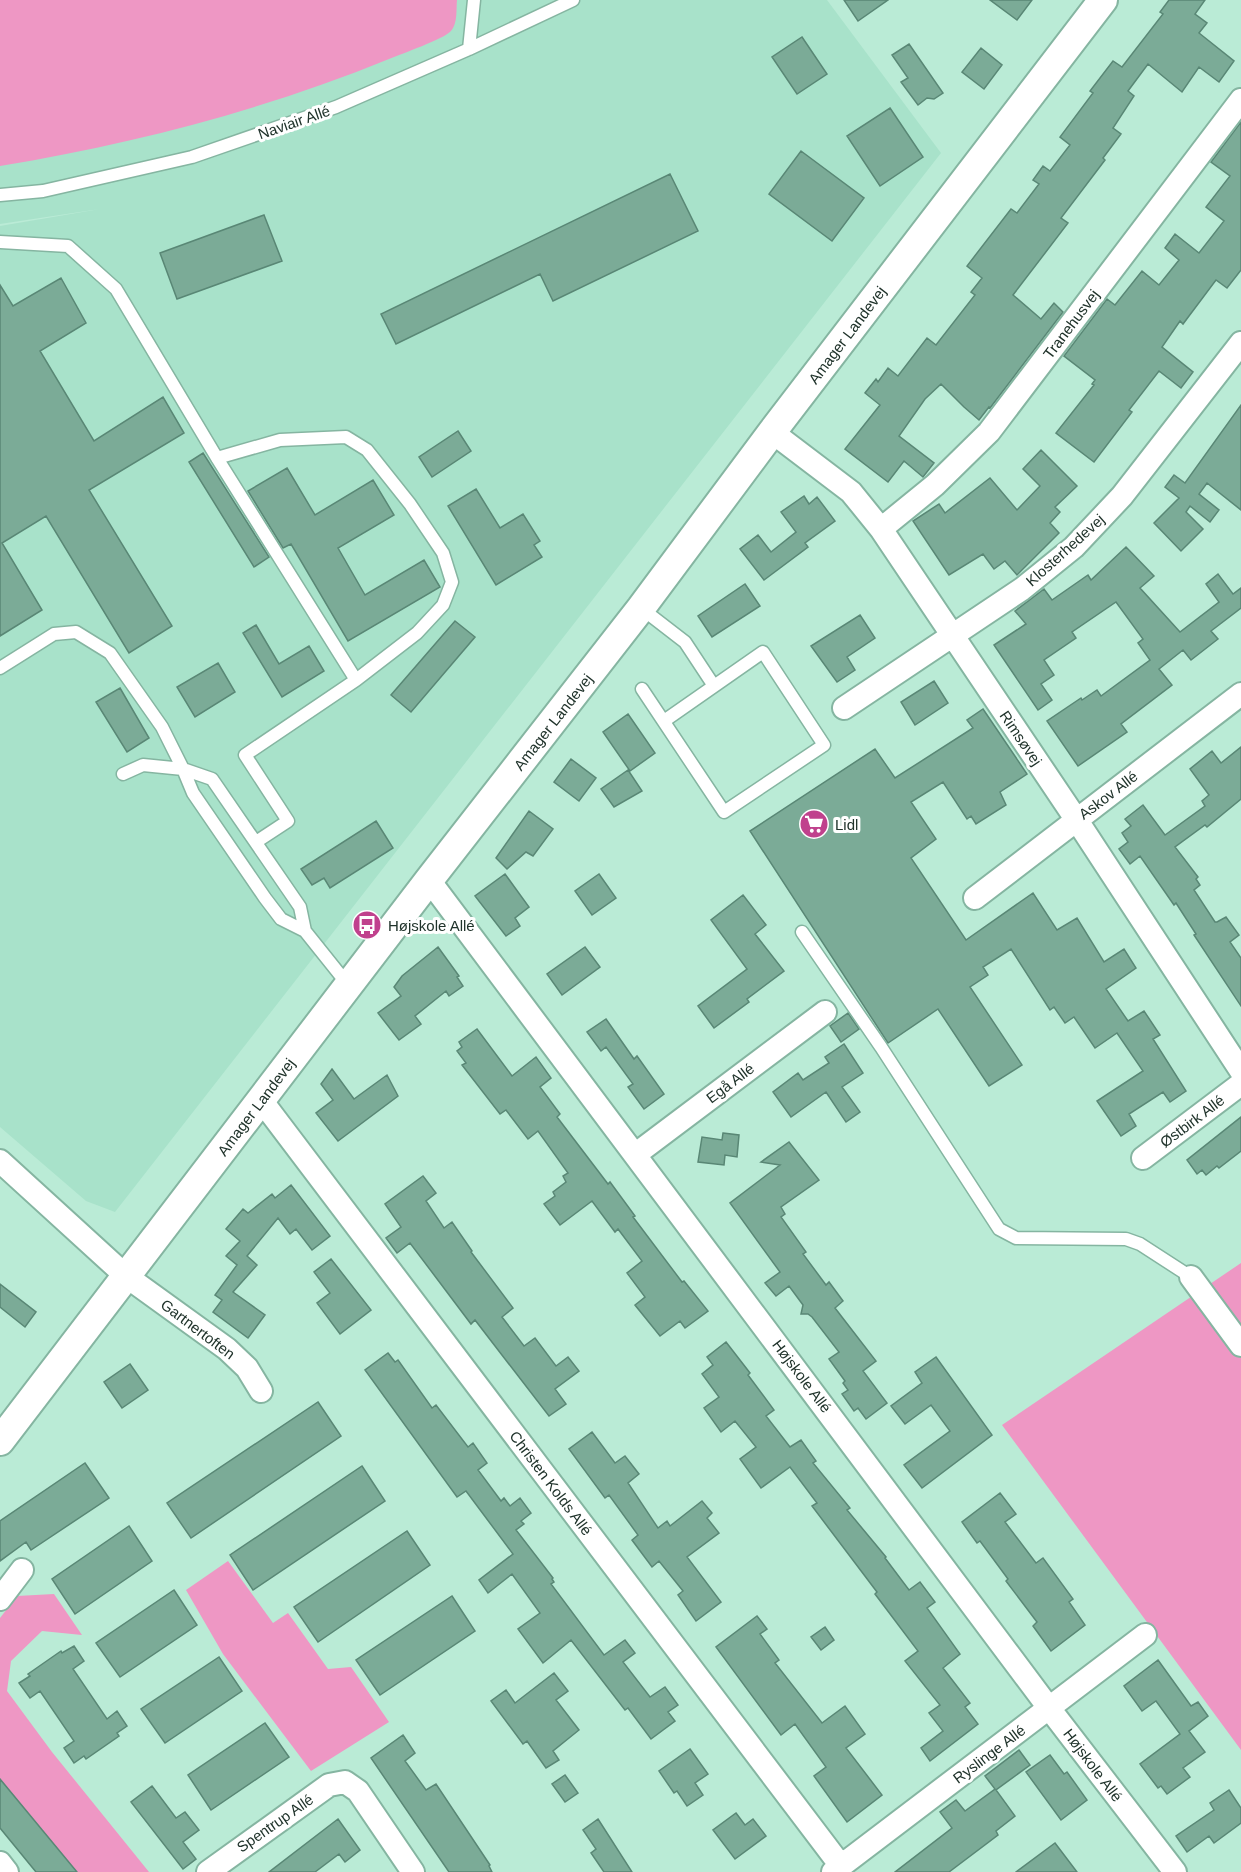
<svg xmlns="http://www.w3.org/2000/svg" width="1241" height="1872" font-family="Helvetica,sans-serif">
<rect width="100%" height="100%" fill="#baebd6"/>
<!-- built -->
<path fill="#a8e2ca" d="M0 0H827L941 153 115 1212 86 1201 0 1127V226L100 209 0 224Z"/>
<!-- green -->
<path fill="#ee97c4" d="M0 0H457C456 9 458 23 451 31 444 39 401 54 389 59 264 110 133 144 0 166Z
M1241 1263V1750L1002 1425Z
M228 1561 273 1623 288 1613 328 1669 351 1667 389 1722 311 1771 223 1654 186 1590Z
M54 1594 82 1635 42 1631 11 1661 7 1691 52 1752 149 1872H77L0 1779V1618L17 1596Z"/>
<!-- building -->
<path fill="#7bab97" stroke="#598775" stroke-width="1.5" d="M844 0H888L858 21Z
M990 0H1032L1017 20Z
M1169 0H1205L1195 14 1207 23 1199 33 1234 61 1219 82 1199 67 1182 92 1148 64 1128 91 1134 96 1113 128 1121 134 1103 158 1105 160 1061 218 1068 223 1013 295 1041 319 1054 303 1063 312 990 408 989 407 979 420 964 407 941 384 925 399 899 436 934 463 923 477 904 461 888 482 845 449 880 405 865 393 876 379 878 382 888 368 898 376 927 338 936 345 975 295 971 292 982 278 967 266 1011 209 1017 213 1039 184 1033 180 1043 166 1050 171 1070 145 1060 137 1093 93 1090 91 1113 61 1122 67 1163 14 1160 12Z
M802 37 827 74 797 94 772 57Z
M909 44 943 93 934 99 927 98 918 105 901 82 908 78 892 55Z
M981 48 1002 65 984 89 962 72Z
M890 108 923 157 880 186 847 136Z
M1241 122V270L1227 288 1216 280 1183 324 1180 321 1162 347 1193 372 1181 388 1159 371 1129 410 1132 412 1094 462 1056 433 1094 385 1092 384 1095 380 1064 356 1107 299 1115 305 1142 271 1159 285 1179 260 1165 248 1175 234 1199 253 1224 221 1206 207 1230 176 1211 162Z
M801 151 864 198 832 241 769 194Z
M670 174 698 231 553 301 540 274 396 344 381 314Z
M264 215 282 261 177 299 160 253Z
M61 278 86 323 40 351 94 441 163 397 184 433 89 490 172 626 129 653 46 516 2 543 42 610 0 636V285L13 306Z
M1241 405V510L1207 483 1199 494 1219 510 1210 522 1190 506 1186 512 1203 529 1181 551 1154 523 1179 498 1165 487 1174 475 1185 483Z
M458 431 471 451 432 477 419 457Z
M1041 450 1077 486 1055 507 1060 512 1050 523 1059 533 1017 575 1005 561 994 569 983 554 949 575 913 521 939 504 945 513 990 478 1017 510 1040 486 1023 469Z
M203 453 269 557 254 567 189 462Z
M287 468 315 515 373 480 394 515 338 548 365 595 424 560 440 587 348 641 291 544 283 548 248 491Z
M476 489 500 528 523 514 540 541 534 545 542 557 496 585 448 506Z
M804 496 809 504 817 497 835 521 805 543 808 547 764 580 740 549 758 535 771 552 796 532 781 512Z
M1126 547 1154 576 1140 588 1180 632 1219 602 1206 584 1218 574 1233 594 1241 588V608L1211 631 1218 639 1191 660 1183 650 1159 669 1172 685 1121 724 1127 732 1078 766 1047 721 1081 698 1082 700 1097 690 1101 696 1150 660 1138 643 1143 639 1116 602 1072 632 1076 638 1044 660 1054 675 1041 684 1052 700 1038 710 994 645 1026 624 1015 611 1044 589 1052 600 1088 575 1091 580Z
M745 584 760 606 712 637 698 616Z
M860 615 875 638 847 657 855 670 837 682 811 646Z
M455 621 475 637 411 712 391 695Z
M256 625 279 664 309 646 324 671 282 697 243 633Z
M218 663 235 692 195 717 177 687Z
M934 681 948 703 915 725 901 702Z
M120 688 149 738 127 752 96 702Z
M983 709 1027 774 1000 792 1006 805 976 824 971 816 967 819 943 782 911 802 936 839 911 858 966 940 1033 893 1057 930 1077 918 1104 962 1124 949 1136 968 1106 989 1128 1021 1144 1011 1160 1035 1153 1039 1186 1091 1170 1102 1163 1092 1129 1114 1136 1126 1121 1136 1097 1101 1143 1071 1117 1033 1095 1048 1074 1017 1065 1023 1054 1007 1050 1010 1011 949 983 967 988 975 970 987 1022 1065 989 1086 938 1009 888 1043 750 831 875 749 895 778 973 728 967 720Z
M628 714 655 753 630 771 603 732Z
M1241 747V799L1207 827 1205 825 1175 847 1198 877 1196 879 1200 885 1194 890 1215 922H1217L1226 917 1239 935 1230 942 1241 958V1006L1194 935 1196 934 1176 903 1174 905 1140 856 1130 864 1119 849 1128 842 1122 833 1131 826 1125 819 1143 805 1165 835 1205 806 1202 801 1209 795 1190 769 1212 751 1221 763Z
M571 759 596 778 579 801 554 782Z
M628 770 642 791 614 807 601 789Z
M529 811 553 829 533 856 526 852 507 869 496 858Z
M376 821 393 848 330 888 324 878 312 885 301 869Z
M505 874 529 907 515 918 520 926 506 936 475 896Z
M599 874 616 898 592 915 575 891Z
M743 895 766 925 755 934 784 971 747 999 749 1002 714 1028 698 1006 747 969 711 920Z
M438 947 459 976 457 977 463 986 449 996 446 991 415 1016 421 1024 399 1040 378 1013 401 996 394 987 402 976Z
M585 947 600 967 562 995 547 974Z
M848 1013 859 1029 841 1042 830 1026Z
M606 1019 634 1059 637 1056 664 1094 644 1109 628 1087 633 1084 606 1047 601 1051 587 1032Z
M477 1029 512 1076 536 1057 551 1078 540 1087 560 1114 557 1117 608 1184 610 1182 635 1216 633 1217 682 1282 684 1281 708 1311 685 1328 680 1321 660 1336 635 1305 645 1297 627 1273 642 1261 618 1229 615 1232 592 1201 560 1225 544 1204 555 1196 553 1192 566 1182 563 1176 568 1173 538 1131 528 1139 506 1110 500 1114 462 1065 466 1063 457 1051 462 1047 459 1042Z
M844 1044 863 1073 842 1087 860 1112 846 1122 826 1092 791 1117 773 1092 798 1073 803 1080 829 1063 825 1057Z
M332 1069 354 1099 387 1075 398 1096 338 1141 316 1113 333 1100 321 1084Z
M1241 1117V1151L1219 1168 1217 1166 1206 1175 1202 1170 1197 1174 1187 1160Z
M723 1133 739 1135 737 1157 725 1155 724 1165 698 1162 702 1137 722 1140Z
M789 1142 819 1180 781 1207 785 1214 781 1217 806 1252 803 1254 826 1285 829 1282 843 1301 835 1308 876 1361 863 1371 887 1403 866 1419 858 1408 854 1411 842 1394 848 1390 843 1383 845 1381 829 1359 839 1352 812 1317 808 1314H801L803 1305 789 1286 776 1296 765 1283 780 1272 730 1203 780 1165 761 1162Z
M423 1176 436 1193 426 1201 444 1228 452 1222 472 1251 471 1252 513 1308 502 1317 524 1346 535 1338 556 1366 568 1357 579 1371 555 1389 566 1404 549 1416 475 1320 471 1324 410 1243 397 1253 386 1238 401 1227 385 1204Z
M291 1185 330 1236 312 1250 296 1229 290 1234 278 1218 247 1256 257 1265 233 1292 265 1315 248 1338 213 1312 222 1300 215 1295 237 1265 226 1256 240 1241 226 1229 243 1209 248 1213 272 1194 275 1198Z
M331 1259 371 1310 340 1334 317 1303 330 1293 314 1272Z
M0 1284 36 1312 25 1327 0 1307Z
M726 1342 750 1373 748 1375 774 1410 766 1416 790 1447 801 1440 816 1461 813 1463 850 1508 847 1510 886 1557 885 1558 909 1590 920 1582 935 1602 927 1608 960 1654 943 1668 970 1703 965 1707 978 1724 930 1761 921 1748 943 1731 929 1713 940 1705 905 1661 918 1651 875 1594 877 1592 812 1506 817 1503 790 1467 761 1488 740 1459 756 1447 735 1421 721 1432 704 1408 719 1397 702 1374 713 1365 707 1357Z
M388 1353 395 1362 398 1360 432 1408 436 1405 468 1447 473 1443 487 1463 478 1470 501 1501 504 1498 510 1506 520 1498 531 1513 521 1521 524 1524 516 1530 553 1578 552 1579 554 1582 551 1584 604 1655 625 1640 635 1653 623 1662 650 1697 665 1687 678 1705 668 1712 675 1721 651 1739 628 1708 625 1710 571 1640 543 1663 518 1629 540 1613 512 1574 488 1593 479 1580 513 1554 466 1491 457 1497 365 1370Z
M936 1357 992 1435 922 1488 904 1465 950 1431 931 1405 905 1424 891 1406 922 1383 915 1372Z
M130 1364 148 1390 122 1408 104 1382Z
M318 1402 341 1436 191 1538 167 1503Z
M592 1432 615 1463 625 1456 639 1474 628 1483 658 1528 667 1521 670 1526 702 1501 712 1513 707 1518 719 1533 687 1557 721 1602 696 1621 678 1595 683 1591 659 1561 652 1567 632 1540 638 1535 609 1495 605 1498 569 1449Z
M85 1463 109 1498 31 1550 26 1542 0 1561V1521Z
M362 1466 385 1501 253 1590 230 1555Z
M1000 1493 1016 1514 1005 1522 1036 1563 1043 1558 1073 1599 1069 1602 1085 1625 1051 1651 1033 1626 1037 1622 1006 1581 1008 1579 980 1541 977 1543 962 1522Z
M129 1526 152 1561 75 1614 52 1579Z
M407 1531 430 1565 318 1642 294 1607Z
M174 1590 197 1625 120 1677 96 1643Z
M452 1596 475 1631 380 1695 356 1660Z
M757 1616 767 1629 760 1634 779 1660 775 1663 822 1723 845 1706 865 1734 846 1748 882 1795 847 1822 814 1776 826 1767 795 1724 781 1735 716 1647Z
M825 1627 834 1640 821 1650 811 1637Z
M74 1646 84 1661 73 1669 107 1719 117 1711 127 1726 117 1733 119 1736 86 1759 84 1756 74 1763 64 1748 74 1741 40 1691 30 1698 19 1683 30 1676 28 1674 61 1651 62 1653Z
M219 1657 242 1691 165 1743 141 1709Z
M1158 1660 1191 1706 1198 1702 1208 1716 1189 1731 1205 1752 1183 1768 1190 1777 1167 1794 1161 1786 1158 1788 1140 1764 1180 1734 1156 1701 1142 1711 1124 1686Z
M554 1673 568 1691 556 1700 579 1730 553 1751 559 1760 546 1768 527 1741 523 1744 491 1701 506 1690 515 1703Z
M265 1723 289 1757 211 1810 188 1775Z
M403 1735 415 1753 405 1761 426 1790 436 1784 490 1865 489 1866 492 1872H449L371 1758Z
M690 1749 708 1774 695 1783 703 1795 687 1806 677 1791 674 1793 659 1771Z
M1019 1750 1030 1765 996 1790 1015 1816 996 1831 998 1835 949 1872H895L952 1828 940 1812 956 1800 965 1811 995 1789 985 1776Z
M1050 1755 1064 1774 1067 1772 1087 1800 1061 1820 1026 1772Z
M565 1775 578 1793 565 1802 552 1784Z
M0 1779 77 1872H36L0 1828Z
M152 1786 176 1818 185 1812 199 1830 183 1842 196 1859 183 1869 131 1802Z
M1229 1790 1241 1808V1823L1214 1843 1209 1836 1187 1852 1176 1836 1214 1810 1210 1803Z
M736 1813 745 1825 753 1819 766 1836 735 1859 713 1830Z
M338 1819 360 1850 345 1862 339 1854 315 1872H269Z
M598 1819 632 1872H604L591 1853 596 1849 583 1830Z
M1055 1843 1077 1872H1016Z"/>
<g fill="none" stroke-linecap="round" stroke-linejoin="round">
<!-- service casing -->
<g stroke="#85b5a1" stroke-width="15">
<path id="service" d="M469 49 474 0
M0 195 43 191 192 157 336 107 469 49 573 0
M0 242 68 246 116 289 217 458 356 680 417 633 443 605 452 582 443 553 410 504 367 450 346 437 280 440 217 458
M641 608 685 642 714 686
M0 668 54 634 76 632 110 653 162 727 183 769 193 793 265 898 281 919 305 931 300 907 212 779 183 769 143 765 123 774
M642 689 724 812 824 745 763 652 664 721
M256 842 288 821 245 755 356 680
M305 931 349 986
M802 932 881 1047 999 1229 1016 1238 1126 1239 1140 1244 1191 1277"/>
</g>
<!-- minor casing -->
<g stroke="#85b5a1" stroke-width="26">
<path id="minor" d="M772 432 851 492 881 529 1076 819 1241 1071
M881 529 935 485 989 432 1241 100
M844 708 1022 589 1074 547 1122 496 1241 343
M429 880 1049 1708 1175 1872
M975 898 1241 694
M261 1100 841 1866
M636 1154 825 1012
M1143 1158 1241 1084
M0 1161 126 1276 227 1349 247 1368 261 1391
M1191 1277 1241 1345
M0 1599 22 1570
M0 1863 7 1872
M208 1872 329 1785 345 1782 358 1791 413 1872
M833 1872 1145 1635"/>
</g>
<!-- tertiary casing -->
<g stroke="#85b5a1" stroke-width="32">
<path id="tertiary" d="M0 1441 429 880 641 608 772 432 1103 0"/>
</g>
<!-- service -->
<use href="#service" stroke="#fff" stroke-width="12"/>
<!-- minor -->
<use href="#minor" stroke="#fff" stroke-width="22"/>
<!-- tertiary -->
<use href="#tertiary" stroke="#fff" stroke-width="28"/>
</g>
<!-- icons -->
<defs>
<g id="supermarket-disc" transform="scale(1.5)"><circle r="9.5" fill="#c0418d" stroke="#fff"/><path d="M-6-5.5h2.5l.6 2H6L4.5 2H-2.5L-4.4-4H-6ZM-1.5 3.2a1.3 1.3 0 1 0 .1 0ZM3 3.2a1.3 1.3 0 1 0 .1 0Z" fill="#fff"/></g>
<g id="bus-disc" transform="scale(1.5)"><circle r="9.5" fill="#c0418d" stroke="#fff"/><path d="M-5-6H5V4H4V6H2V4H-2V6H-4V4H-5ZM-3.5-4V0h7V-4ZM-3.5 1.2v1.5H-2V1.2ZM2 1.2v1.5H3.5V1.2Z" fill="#fff"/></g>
</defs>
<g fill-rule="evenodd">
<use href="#supermarket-disc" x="814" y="824"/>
<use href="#bus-disc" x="367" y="925"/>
</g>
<g text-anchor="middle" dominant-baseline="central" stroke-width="6" stroke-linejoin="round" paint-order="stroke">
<!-- street labels -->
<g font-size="15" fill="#20332b" stroke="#fff">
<text transform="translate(294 122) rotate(-19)">Naviair Allé</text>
<text transform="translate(1071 324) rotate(-53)">Tranehusvej</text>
<text transform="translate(847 335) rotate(-53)">Amager Landevej</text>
<text transform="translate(1065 550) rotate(-42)">Klosterhedevej</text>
<text transform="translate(553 722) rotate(-52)">Amager Landevej</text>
<text transform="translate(1021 738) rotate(56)">Rimsøvej</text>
<text transform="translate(1108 795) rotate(-37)">Askov Allé</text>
<text transform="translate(730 1083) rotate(-37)">Egå Allé</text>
<text transform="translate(256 1107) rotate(-53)">Amager Landevej</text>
<text transform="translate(1192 1121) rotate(-37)">Østbirk Allé</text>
<text transform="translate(198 1329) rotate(37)">Gartnertoften</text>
<text transform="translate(802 1376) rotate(53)">Højskole Allé</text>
<text transform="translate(551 1483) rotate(53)">Christen Kolds Allé</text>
<text transform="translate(989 1754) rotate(-37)">Ryslinge Allé</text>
<text transform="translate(1093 1765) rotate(53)">Højskole Allé</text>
<text transform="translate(275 1823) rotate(-35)">Spentrup Allé</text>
</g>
<!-- poi labels -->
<g font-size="15" fill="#20332b" stroke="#fff" text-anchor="start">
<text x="835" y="824">Lidl</text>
<text x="388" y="925">Højskole Allé</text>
</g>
</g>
</svg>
